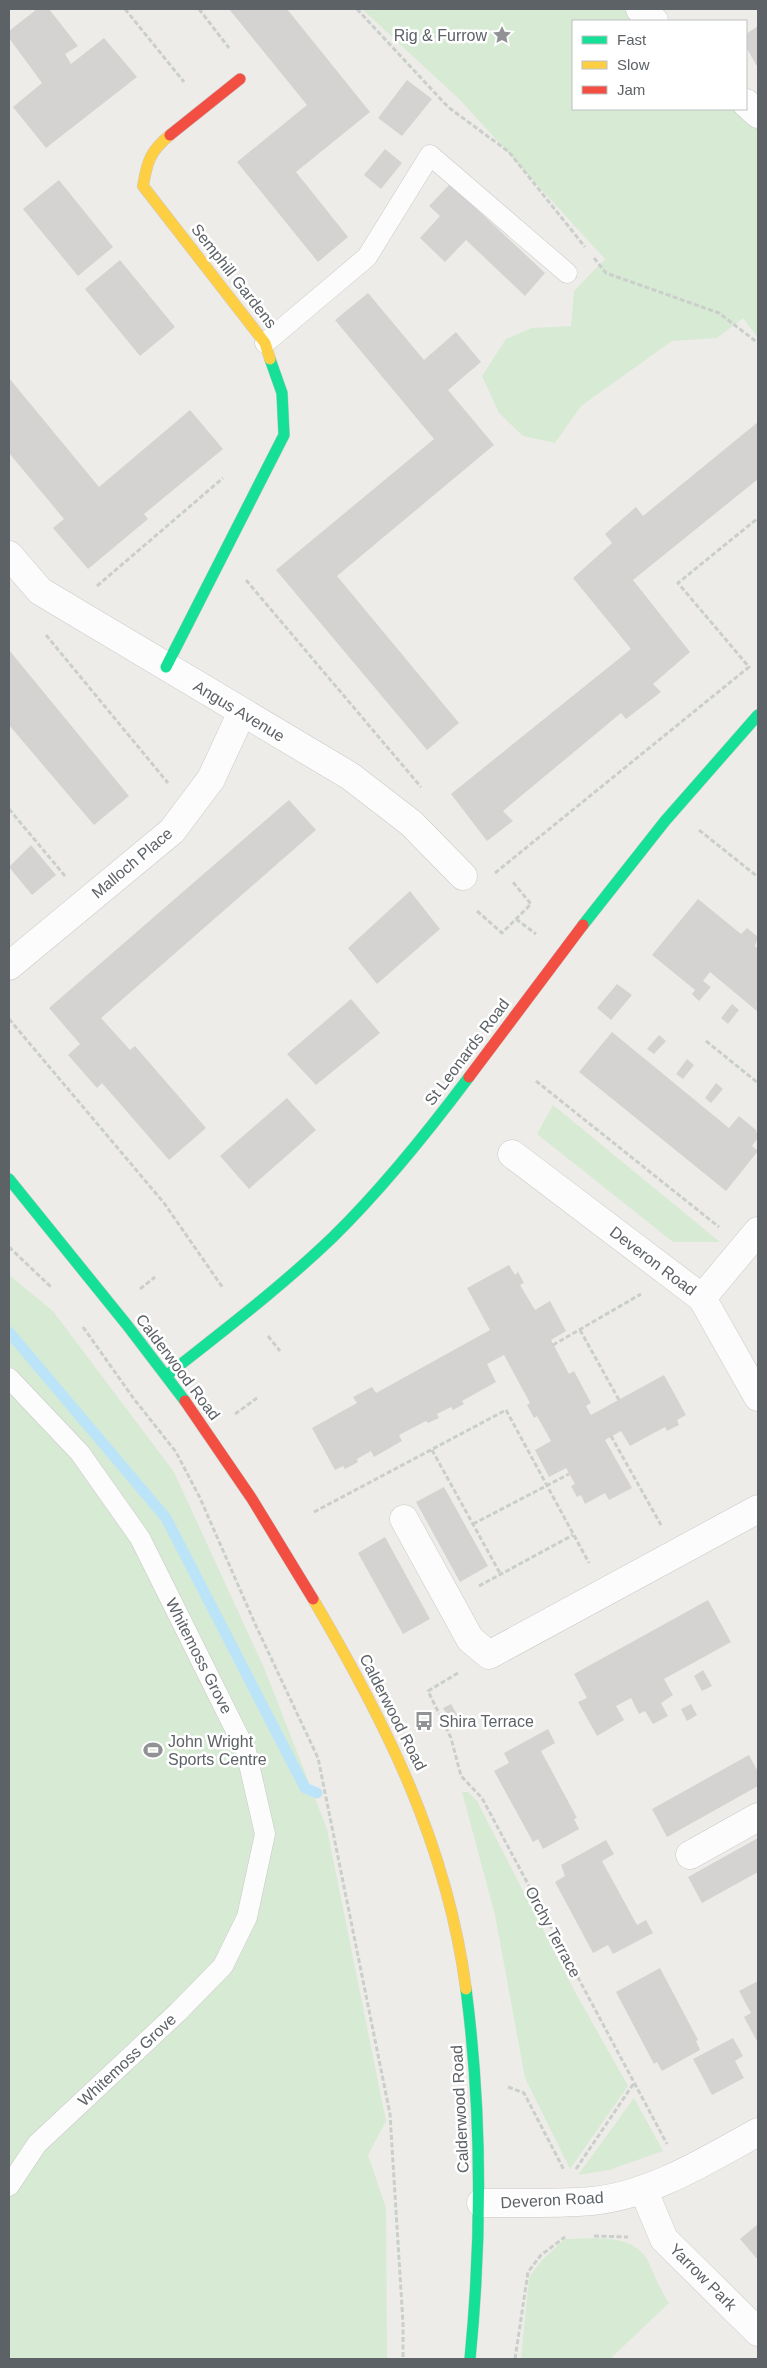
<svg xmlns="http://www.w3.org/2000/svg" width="767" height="2368" font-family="Arial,sans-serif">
<rect width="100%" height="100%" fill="#eeece8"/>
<!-- green -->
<path fill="#d7ead3" d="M362 9H632L648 21H573V109H740L758 129V338L743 318 717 338 672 341 581 406 555 443 523 436 499 413 482 376 506 339 532 328 571 326 574 291 605 259 460 100Z
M553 1105 720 1242H673L537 1134Z
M9 1275 53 1311 174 1472 265 1670 327 1829 386 2121 368 2155 386 2208 387 2359H9Z
M462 1792H468L477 1801 574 1990 628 2086 570 2169 525 2078 495 1915Z
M634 2098 663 2151 609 2170 578 2175Z
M565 2239C591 2239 633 2232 648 2261 655 2276 659 2288 669 2303L610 2359H521L529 2277 542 2260Z"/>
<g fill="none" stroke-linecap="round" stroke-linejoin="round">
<!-- stream -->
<path stroke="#bce4f8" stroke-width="11" d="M9 1332 166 1518 305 1788 317 1793"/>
</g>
<!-- building -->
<path fill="#d4d3d1" d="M37 9H49L78 46 65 54 71 64 104 38 137 77 46 148 13 107 42 83 9 38V31Z
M229 9H287L370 112 296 172 348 237 318 262 237 162 307 105Z
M758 26V68L746 47V34Z
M407 80 432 99 402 136 378 118Z
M385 149 402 163 381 189 364 175Z
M59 180 113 247 78 276 23 209Z
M450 184 545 273 525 296 466 240 445 262 420 238 440 216 429 206Z
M120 260 175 327 140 356 85 289Z
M368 293 424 360 456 332 481 362 448 390 494 445 337 576 459 723 427 750 276 570 434 439 335 320Z
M9 378 99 487 190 410 223 449 144 514 148 519 88 569 53 528 64 519 9 453Z
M758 422V479L633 580 690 652 653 684 661 692 626 719 621 713 503 811 513 821 487 841 451 794 631 649 573 578 612 543 605 534 636 507 643 516Z
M9 650 129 796 94 825 9 725Z
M289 800 316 830 101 1018 130 1050 135 1046 206 1128 169 1160 102 1083 97 1088 68 1055 80 1044 49 1008Z
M31 845 56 875 32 895 9 867Z
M410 891 440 929 377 984 348 948Z
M698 899 741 934 747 928 758 937 755 946 758 949V1012L710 972 703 981 711 987 699 1001 692 994 695 990 652 955Z
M617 984 632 995 611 1020 597 1008Z
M351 999 380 1033 316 1085 287 1054Z
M732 1004 739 1010 728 1024 721 1018Z
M612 1032 729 1128 739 1116 756 1130 758 1138 752 1146 758 1151 726 1191 579 1072Z
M659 1035 666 1041 654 1054 647 1049Z
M687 1059 694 1065 683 1079 676 1074Z
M716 1083 723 1089 711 1103 705 1098Z
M287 1098 316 1130 249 1189 220 1156Z
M509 1265 515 1275 518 1272 524 1283 520 1285 535 1310 550 1301 566 1331 551 1340 569 1374 574 1371 591 1403 586 1406 591 1415 664 1375 686 1415 677 1420 679 1425 667 1431 665 1427 630 1446 621 1431 605 1440 632 1488 609 1500 605 1493 585 1504 581 1495 577 1497 571 1486 575 1484 566 1468 549 1477 535 1450 551 1441 537 1416 534 1418 527 1405 530 1403 504 1355 487 1364 496 1382 462 1401 464 1404 453 1410 451 1407 437 1414 439 1418 428 1423 426 1421 399 1435 402 1441 374 1457 371 1451 357 1459 358 1462 345 1469 343 1466 335 1470 312 1428 357 1403 353 1397 372 1387 376 1393 490 1330 467 1288Z
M444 1487 488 1566 460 1582 416 1502Z
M385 1537 430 1619 403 1634 358 1553Z
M708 1600 731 1642 664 1679 673 1695 661 1703 668 1716 653 1724 645 1711 639 1714 631 1698 616 1706 624 1720 597 1736 578 1702 587 1698 574 1674Z
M703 1670 712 1686 702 1691 694 1676Z
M451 1704 462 1723 454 1727 443 1708Z
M691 1704 697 1715 687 1721 681 1709Z
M548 1729 555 1743 541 1751 577 1818 574 1819 579 1829 543 1849 538 1839 533 1842 494 1771 509 1763 504 1753Z
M749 1755 758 1772V1786L667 1837 652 1809Z
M758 1838V1872L702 1903 688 1877Z
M606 1840 614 1854 602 1861 637 1925 646 1920 653 1933 613 1954 608 1945 593 1953 555 1882 565 1876 561 1865Z
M660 1968 698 2040 696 2041 700 2050 662 2071 657 2062 654 2064 616 1992Z
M758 1981V2043L744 2017 751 2013 739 1991Z
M733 2038 743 2056 735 2061 744 2078 712 2095 693 2059Z
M758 2224V2260L740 2239Z"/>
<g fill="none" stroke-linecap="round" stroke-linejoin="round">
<!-- lane casing -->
<g stroke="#c9c9c9" stroke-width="21">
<path id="lane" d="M265 343 367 257 430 155 567 273
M9 1378 80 1453 140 1538 246 1751 265 1834 247 1917 223 1966 178 2012 37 2144 9 2186"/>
</g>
<!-- street casing -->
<g stroke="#c9c9c9" stroke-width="29">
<path id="street" d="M640 9 654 21
M746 103 758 114
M9 555 40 591 350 776 411 823 463 876
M9 966 172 831 211 779 242 712
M512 1154 702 1298 758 1397
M702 1298 758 1231
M404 1519 470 1639 489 1655 758 1509
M690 1855 758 1817
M643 2189 664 2239 758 2332
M481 2203C518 2203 556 2204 592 2201 652 2195 707 2160 758 2132"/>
</g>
<!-- fast casing -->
<g stroke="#cacaca" stroke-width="12">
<path id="fast" d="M166 667 284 435 282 393 270 359
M583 925 665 821 758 715
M9 1179 127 1325 185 1401
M166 1376C223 1331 281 1287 333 1237 383 1188 427 1133 469 1077
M466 1989C482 2112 482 2236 470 2359"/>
</g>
<!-- slow casing -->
<g stroke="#cacaca" stroke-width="12">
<path id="slow" d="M170 135C150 151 147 162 143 186L265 343 270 359
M313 1599C386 1723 447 1844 466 1989"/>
</g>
<!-- jam casing -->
<g stroke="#cacaca" stroke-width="12">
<path id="jam" d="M170 135 240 79
M469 1077 583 925
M185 1401 252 1499 313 1599"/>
</g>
<!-- path -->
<path stroke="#cacfcb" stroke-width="3" stroke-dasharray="5 2.5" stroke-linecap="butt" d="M125 9 184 82
M199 9 229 48
M357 9 448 107 509 152 585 247
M594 258 606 273 719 313 758 343
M246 580 421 787
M97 586 223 478
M46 635 168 783
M9 809 65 876
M699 830 758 877
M495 873 749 667 678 583 758 518
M477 911 502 933 531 904 512 881
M516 919 536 934
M9 1019 164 1203 223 1288
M706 1041 758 1083
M536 1081 719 1227
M9 1247 51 1287
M140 1289 155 1277
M83 1327 134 1399 176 1452 200 1498 256 1626 318 1758 390 2114 403 2323V2359
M580 1330 619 1400
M268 1336 280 1351
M553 1345 641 1294
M235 1414 257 1398
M611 1436 661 1525
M432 1450 501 1575
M314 1512 506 1410 589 1563
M473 1524 569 1474
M479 1586 573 1535
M458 1673 428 1691 451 1738 461 1776 482 1798 667 2144
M508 2087 524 2093 564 2170
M576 2169 634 2083
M594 2236 628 2237
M515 2359 528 2272 541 2255 565 2237"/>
<!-- lane -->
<use href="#lane" stroke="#fcfcfc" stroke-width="20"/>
<!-- street -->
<use href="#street" stroke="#fcfcfc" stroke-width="28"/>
<!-- fast -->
<use href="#fast" stroke="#16e098" stroke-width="11"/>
<!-- slow -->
<use href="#slow" stroke="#ffcf43" stroke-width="11"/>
<!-- jam -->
<use href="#jam" stroke="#f24e42" stroke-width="11"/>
</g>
<!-- icons -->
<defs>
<g id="sight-bare" transform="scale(1.5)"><path d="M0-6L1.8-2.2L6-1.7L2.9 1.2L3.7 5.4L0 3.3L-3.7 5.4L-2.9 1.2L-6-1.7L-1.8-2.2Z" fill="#909294" stroke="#fff" stroke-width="2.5" paint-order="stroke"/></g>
<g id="bus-bare" transform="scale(1.5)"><path d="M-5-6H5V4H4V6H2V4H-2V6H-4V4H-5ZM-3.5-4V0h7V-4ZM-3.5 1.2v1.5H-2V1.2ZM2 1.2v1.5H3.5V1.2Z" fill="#909294" stroke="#fff" stroke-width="2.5" paint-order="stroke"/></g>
<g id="stadium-bare" transform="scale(1.5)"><path d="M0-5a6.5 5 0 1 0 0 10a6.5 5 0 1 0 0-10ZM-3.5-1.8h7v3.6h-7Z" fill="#909294" stroke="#fff" stroke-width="2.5" paint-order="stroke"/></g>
</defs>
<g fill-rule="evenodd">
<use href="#sight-bare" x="502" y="35"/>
<use href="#bus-bare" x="424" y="1721"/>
<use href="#stadium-bare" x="153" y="1750"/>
</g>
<g text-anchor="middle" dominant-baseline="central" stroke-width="5" stroke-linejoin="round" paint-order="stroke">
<!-- poi labels -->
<g font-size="16" fill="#5d6267" stroke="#fff" text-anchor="start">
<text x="487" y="35" text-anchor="end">Rig &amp; Furrow</text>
<text x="439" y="1721">Shira Terrace</text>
<text x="168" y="1741">John Wright<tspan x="168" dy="18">Sports Centre</tspan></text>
</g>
<!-- street labels -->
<g font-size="16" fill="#5d6267" stroke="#fff">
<text transform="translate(234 276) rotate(52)">Semphill Gardens</text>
<text transform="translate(239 711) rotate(31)">Angus Avenue</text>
<text transform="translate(132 863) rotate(-40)">Malloch Place</text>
<text transform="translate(467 1052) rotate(-53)">St Leonards Road</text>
<text transform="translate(653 1261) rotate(37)">Deveron Road</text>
<text transform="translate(178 1367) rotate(53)">Calderwood Road</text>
<text transform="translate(199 1656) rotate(63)">Whitemoss Grove</text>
<text transform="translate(393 1712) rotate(63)">Calderwood Road</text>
<text transform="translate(553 1932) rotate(62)">Orchy Terrace</text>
<text transform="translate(127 2060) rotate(-43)">Whitemoss Grove</text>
<text transform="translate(460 2109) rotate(-93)">Calderwood Road</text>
<text transform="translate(552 2200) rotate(-3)">Deveron Road</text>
<text transform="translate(703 2277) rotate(45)">Yarrow Park</text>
</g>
</g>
<!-- border -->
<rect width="767" height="2368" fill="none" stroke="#5d6267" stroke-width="20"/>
<!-- legend -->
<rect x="572" y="20" width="175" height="90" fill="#ffffff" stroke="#bec0c2"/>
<rect x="582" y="36" width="25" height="8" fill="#16e098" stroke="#bec0c2"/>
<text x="617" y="45" font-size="15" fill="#5d6267">Fast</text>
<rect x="582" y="61" width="25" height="8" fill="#ffcf43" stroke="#bec0c2"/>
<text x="617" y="70" font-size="15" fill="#5d6267">Slow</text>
<rect x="582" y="86" width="25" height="8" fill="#f24e42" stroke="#bec0c2"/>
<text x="617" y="95" font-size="15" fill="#5d6267">Jam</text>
</svg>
